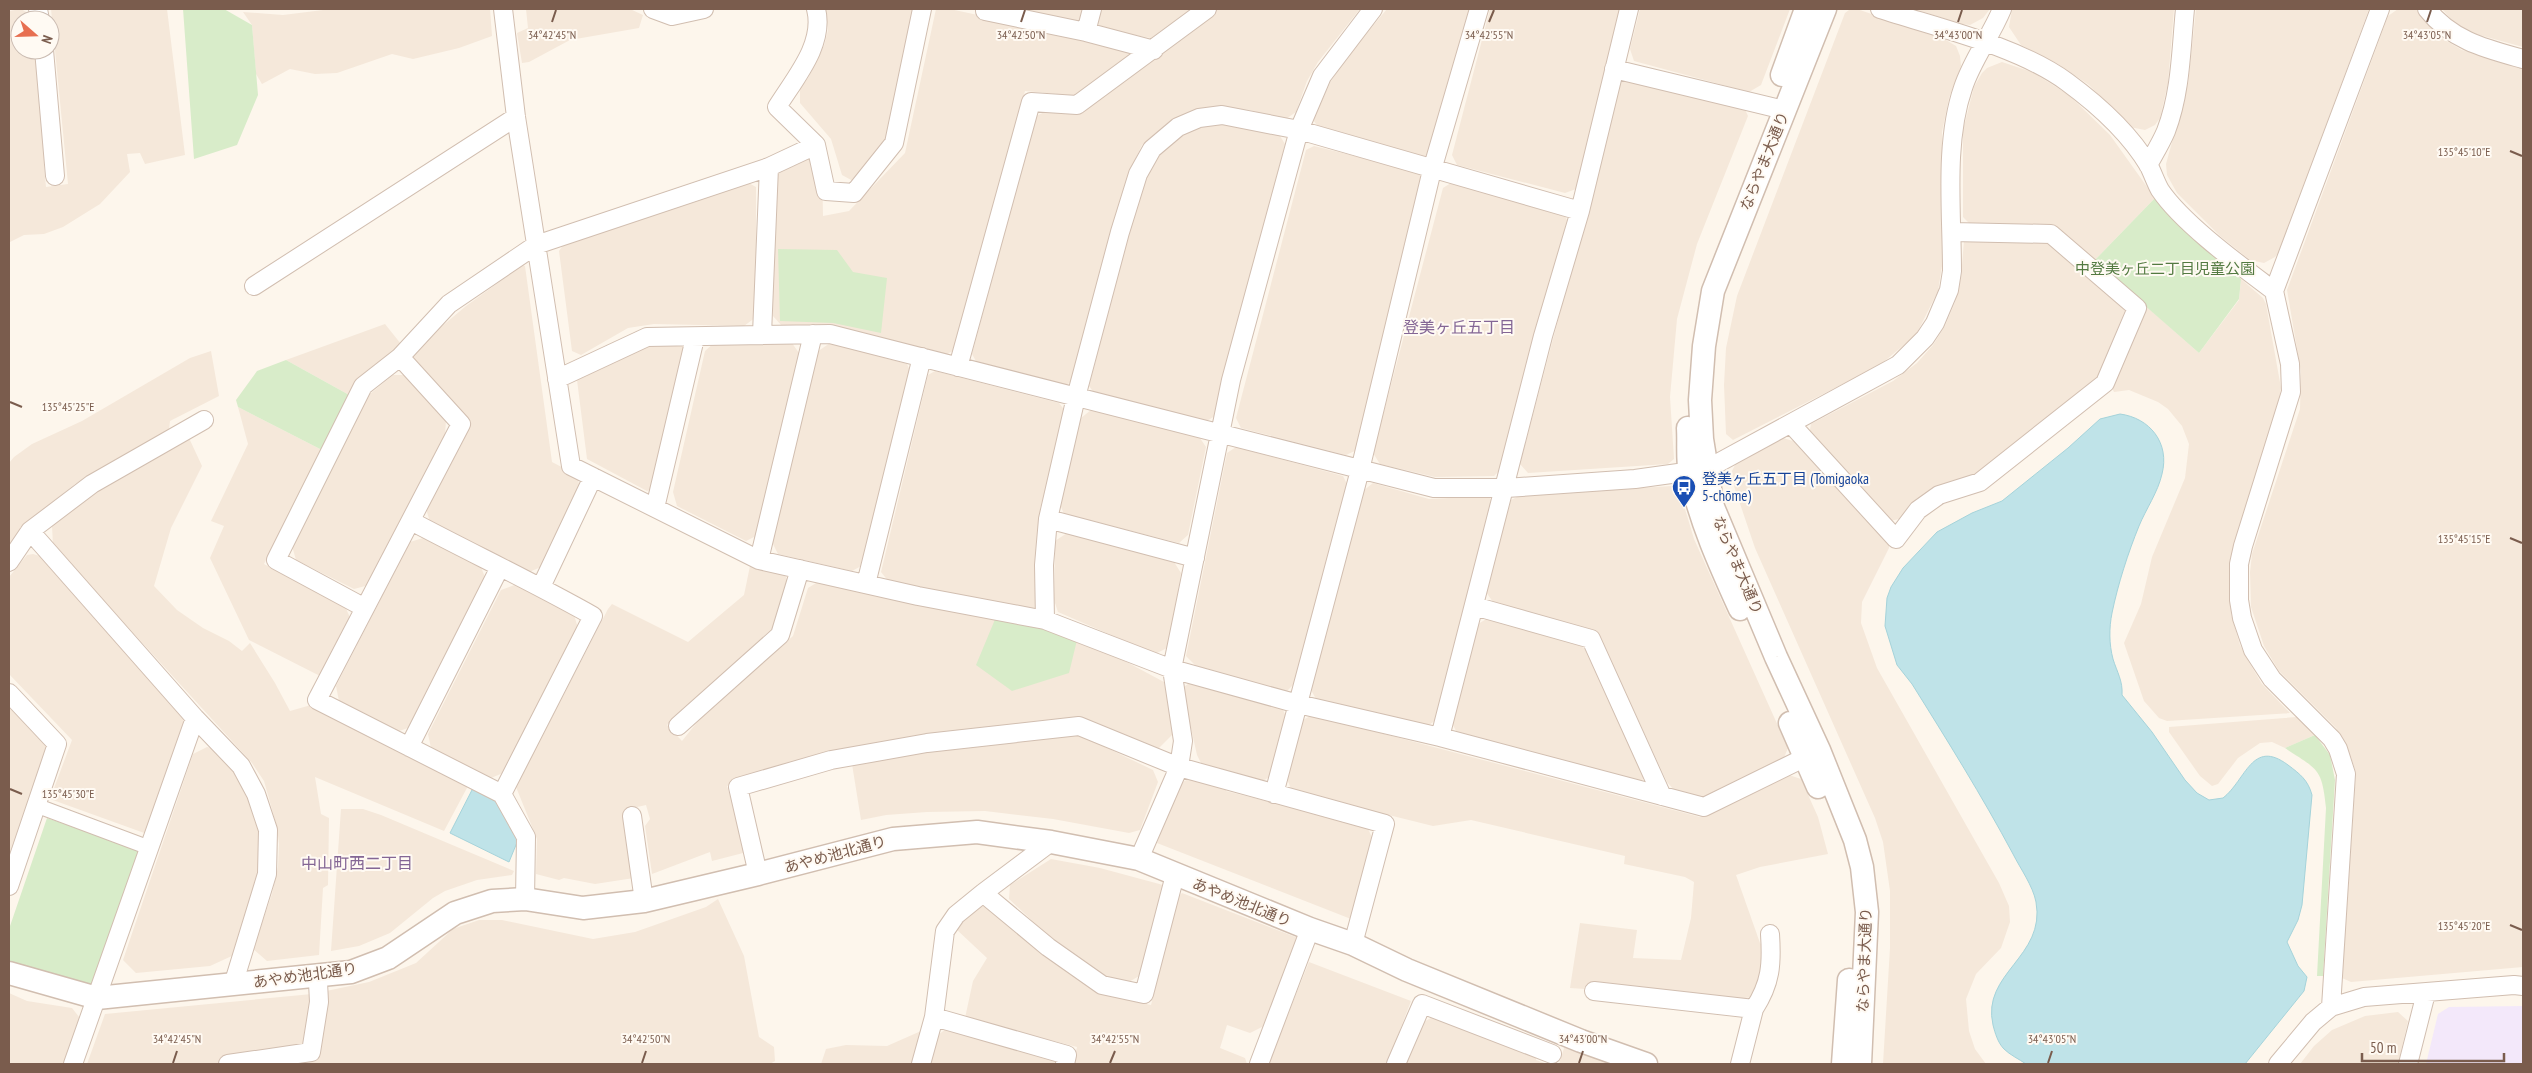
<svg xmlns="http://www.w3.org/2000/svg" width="2532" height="1073" font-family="'PT Sans Narrow','Noto Sans JP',sans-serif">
<rect width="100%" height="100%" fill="#fdf6ec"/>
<!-- residential -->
<path fill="#f5e8da" d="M21 9 35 17 36 20H20V50H38L49 164 44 166 46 187 68 184 51 9H167L185 155 145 164 140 153 127 154 130 172 100 204 63 227 44 234 24 235 10 242 9 11Z
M331 9H490L492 36 459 48 413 59 392 54 337 73 315 74 290 69 262 84 256 74 252 25 243 12 283 15Z
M526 9H630L643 15 639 28 570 40 529 62 522 63 517 33 528 28Z
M825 9H917L889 143 853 181 842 175 831 139 800 103V88L808 78 824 46 828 30Z
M936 9H950L1140 50 1079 96 1025 91 957 349 945 355 782 326 773 316V180L780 169 806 158 822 164 823 216 849 211 905 153Z
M1009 9H1089L1079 25Z
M1101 9H1195L1156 39 1101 29 1097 23Z
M1215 9H1360L1318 62 1307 81 1296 112 1283 121 1250 110 1216 107 1174 120 1142 145 1129 172 1073 380 1064 387 977 363 972 354 1036 116 1047 111 1077 113Z
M1387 9H1473L1435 151 1426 157 1320 129 1313 120 1331 81 1350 53Z
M1490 9H1624L1576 189 1565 193 1457 165 1452 155Z
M1640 9H1790L1761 85 1749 92 1634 61 1630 49Z
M1915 9H1990L1983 18 1970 25 1962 24Z
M2012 9H2174L2168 83 2160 118 2155 125 2145 130 2130 127 2089 85 2058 64 2021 45 2009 27Z
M2196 9H2369L2280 251 2275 257 2264 263 2250 260 2220 236 2177 193 2167 175 2166 164 2188 84Z
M2398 9H2416L2443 39 2462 50 2523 67V967L2351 982 2342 978 2356 773 2351 757 2336 728 2279 671 2264 646 2251 607 2250 572 2252 554 2300 409 2301 372 2287 290 2388 16Z
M2442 9H2523V47L2472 33 2453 21Z
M1849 10H1860L1946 40 1956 46 1960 56 1961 66 1949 98 1942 132V266L1938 291 1918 331 1911 339 1880 365 1733 440 1726 434 1724 385 1726 348 1737 296 1845 13Z
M2002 62 2032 72 2069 95 2110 135 2155 198 2094 261 2054 226 1970 224 1963 217V130L1974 87 1982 73 1987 68Z
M1632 77 1744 107 1748 116 1697 244 1677 319 1670 397 1674 459 1668 464 1528 473 1520 464 1621 82Z
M1227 124 1280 136 1285 144 1215 416 1205 422 1095 394 1089 386 1140 191 1154 160 1177 136 1194 128Z
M1314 146 1424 173 1357 450 1346 455 1241 428 1236 418 1306 150Z
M745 181 756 187V317L744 326 654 324 628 328 581 355 572 351 559 251 564 244Z
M1454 181 1562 209 1567 220 1503 467 1494 476 1435 477 1380 464 1373 453 1443 188Z
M1964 240 2048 241 2125 310 2098 377 1976 474 1931 490 1915 502 1900 519 1889 521 1809 435 1811 424 1893 381 1917 363 1933 345 1945 326 1955 302 1961 278Z
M523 265 525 266 552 462 577 475 580 489 541 567 529 572 430 522 426 509 469 424 409 354 466 306Z
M2241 279 2263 298 2266 304 2281 388 2277 410 2229 563 2231 614 2240 645 2247 659 2262 684 2290 713 2167 721 2159 718 2144 701 2124 643 2141 604 2152 557 2185 478 2189 444 2182 426 2168 409 2158 402 2129 390 2114 392 2112 388 2146 306 2199 353 2239 300Z
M385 324 401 344 357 382 351 396 286 360Z
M680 342 687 351 657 487 647 491 587 459 577 380 640 344Z
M715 342 792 343 799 353 758 535 746 541 677 506 673 492 705 351Z
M830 343 907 364 912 375 865 564 852 571 778 554 772 542 817 352Z
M211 351 219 396 170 421 169 430 75 484 44 509 9 546V463L14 457 32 444 82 421 190 358Z
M935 371 1059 403 1066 412 1040 509 1036 608 1030 613 889 582 881 572 928 375Z
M393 375H407L446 420 445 435 369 585 354 589 296 560 292 546 370 394Z
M238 407 322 450 264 564 345 606 351 620 322 677 249 640 210 558 224 526 211 521 248 444Z
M1091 410 1200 438 1206 447 1188 535 1179 543 1064 514 1059 502 1081 418Z
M189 438 202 466 171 528 154 586 177 610 203 628 229 641 242 651 250 643 275 683 290 711 311 705 468 786 444 831 315 777 321 814 329 818 328 885 323 888 319 955 267 961 253 949 272 894 278 867 279 844 277 827 264 781 252 763 53 545 52 526 82 499Z
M1783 438 1793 441 1889 544V548L1862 602 1861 623 1877 668 1999 883 2009 906 2010 922 2001 948 1976 974 1966 999 1969 1031 1975 1049 1986 1064H1883L1890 948V891L1883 842 1875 818 1755 548 1734 486 1732 471 1736 463Z
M1236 447 1343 476 1347 484 1295 683 1287 691 1197 667 1186 656 1227 453Z
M1373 483 1429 499 1489 496 1493 504 1436 720 1426 727 1316 699 1311 690 1363 491Z
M1672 486 1680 492 1694 539 1788 748 1783 760 1700 799 1676 792 1667 782 1597 631 1493 602 1486 592 1511 500 1521 495Z
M1067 533 1174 562 1181 573 1169 647 1155 654 1058 612 1054 600 1055 541Z
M423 538 481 567 486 580 414 726 399 731 339 701 336 686 410 542Z
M33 554 43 557 183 715 184 725 147 834 50 799 72 740 9 674V577L27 555Z
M750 566 784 572 787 580 776 625 667 725 682 741 698 721 793 636 808 588 821 580 1078 636 1164 682 1174 733 1157 750 1148 748 1087 719H1054L851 747 727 786 747 852 712 861 710 852 652 874 645 826 650 819 646 805 624 810 634 878 595 884 564 878 559 880 536 874 537 839 516 787 608 609 612 604 688 642 744 595Z
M517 584 574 615 578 628 503 773 491 778 431 748 428 734 501 590Z
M1488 618 1576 642 1586 650 1647 774 1640 783 1458 735 1452 723 1478 624Z
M1191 682 1281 706 1287 718 1271 776 1261 782 1202 765 1197 755 1182 688Z
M9 698 44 735 49 750 9 866Z
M1312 715 1700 817 1789 775 1801 779 1818 817 1828 854 1760 867 1736 875 1760 943 1764 947 1757 992 1753 997 1737 999 1570 988 1580 923 1637 930 1633 958 1681 960 1691 918 1694 882 1685 877 1624 864 1625 856 1471 820 1433 826 1292 791 1287 779 1303 720Z
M2297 717 2315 735 2285 748 2272 742 2260 743 2238 758 2218 784 2212 786 2200 776 2169 732V727Z
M1080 735 1153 770 1158 782 1140 830 1129 833 1053 819 985 811 927 812 886 815 861 820 852 764 879 758 1031 738Z
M207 747 216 749 239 776 260 825V861L257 880 234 955 210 966 136 973 123 960 193 754Z
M1189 779 1226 788V791L1367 826 1373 840 1351 919 1157 843 1178 784Z
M341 809H363L381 815 514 871 512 875 477 880 445 891 433 898 390 933 359 946 331 951Z
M1051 859 1100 868 1163 885 1141 975 1127 983 1108 978 1044 932 1009 899 1010 885Z
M1182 893 1298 938 1264 1026 1250 1033 1227 1025 1220 1048 1245 1058 1247 1064H1073L1077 1047 965 1018 973 981 987 958 956 929 976 905 992 908 1097 993 1151 1005 1179 896Z
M718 899 744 956 759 1037 774 1047 775 1061 770 1064H311L228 1060 217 1064H87L105 1014 312 994 369 982 416 963 453 929 479 920H502L593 939 635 932 706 907Z
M1309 962 1411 1001 1387 1064H1268Z
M9 993 27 1001 72 1008 83 1022 69 1064H9Z
M2398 1012 2408 1021 2398 1064H2300L2314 1046 2332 1030 2365 1016Z
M1436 1015 1536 1055V1060L1547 1064H1406L1422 1023Z
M946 1029 1053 1055 1057 1064H929L935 1037Z
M921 1031 912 1064H821L826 1049 846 1045 887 1046Z
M1565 1045 1616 1064H1559Z"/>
<!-- education -->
<path fill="#f3e8fa" d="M2523 1006V1064H2426L2438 1014 2449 1007Z"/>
<!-- green -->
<path fill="#d8ecc9" d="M183 9H224L252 25 258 95 237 145 194 159Z
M2155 198 2185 231 2241 279 2239 299 2199 353 2094 261Z
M778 249 837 250 853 272 887 278 881 333 833 323 780 321Z
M286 360 351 396 322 450 238 407 236 400 257 371Z
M996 617 1078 636 1069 673 1012 691 976 665Z
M2315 735 2330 755 2335 780 2323 976H2317L2326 808C2322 768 2318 770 2285 748Z
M47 818 142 851 94 992 9 962V929Z"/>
<!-- water -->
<path fill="#bfe3e8" stroke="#a5d3da" d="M2120 414C2150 418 2170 443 2162 474 2158 492 2146 509 2139 526 2128 553 2118 584 2112 613 2109 628 2109 644 2113 659 2117 672 2123 681 2122 695L2152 732 2185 780 2197 793 2209 800 2223 798C2246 780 2252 738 2288 765 2300 774 2308 780 2312 795L2302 905 2298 920 2287 942 2298 966 2307 977 2304 991 2245 1064H2026C2019 1059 2010 1055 2004 1049 1998 1043 1995 1033 1993 1025 1981 973 2046 957 2036 902 2033 886 2020 868 2013 854 1982 796 1947 740 1912 684L1897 665 1885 626 1887 598 1891 587 1903 568 1937 532 1972 513 2002 501 2068 448 2100 419Z
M473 788 503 805 518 840 509 862 450 833Z"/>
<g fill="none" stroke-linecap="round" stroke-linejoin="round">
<!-- pedestrian casing -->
<g stroke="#d1beb0" stroke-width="16">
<path id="pedestrian" d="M35 805 150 848"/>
</g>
<!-- minor casing -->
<g stroke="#d1beb0" stroke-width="20">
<path id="minor" d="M38 9 40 20
M503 9 516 117 571 466 759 560 918 596 1045 620 1172 669 1298 704 1440 737 1704 807 1816 752
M653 9 672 16 704 9
M816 9C825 44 795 78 777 107L816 145 826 191 854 193 894 143 922 9
M1880 9C1938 28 2018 46 2067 82 2097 104 2130 134 2149 166 2153 174 2156 183 2160 190 2183 224 2241 266 2274 291
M2427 9C2452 41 2487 49 2523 59
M985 11 1086 32 1154 50
M1086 32 1092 9
M44 50 55 176
M1614 69 1784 110
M2148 165C2154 154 2161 143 2166 131 2181 92 2181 49 2185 9
M254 286 516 117
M762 334 769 167 816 145
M400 357 449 304 536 245 769 167
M958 367 1031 102 1077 105 1207 9
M557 379 647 337 830 334 1434 488H1506L1635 479 1707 469 1898 365 1925 338 1935 323 1949 290 1952 271C1952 212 1944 143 1963 88 1972 60 1991 36 2002 9
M1791 424 1896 539 1918 510 1939 495 1980 482 2105 383 2137 308 2051 234 1952 232
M655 508 695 338
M1048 519 1195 558
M411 521C471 553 533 582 593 616L502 794
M30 531 195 718 241 766 256 794 268 830 267 874 233 985
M759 560 813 334
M9 562 30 531 92 484 204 420
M866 584 922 357
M541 587 593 477
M1474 606 1591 639 1662 796
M365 608 276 560 363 386 400 357 461 424 317 700 502 794 526 837 525 899
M1045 620 1044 565 1048 519 1076 397 1120 232 1138 174 1152 149 1178 127 1199 118 1222 115 1299 130 1580 211
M9 693 57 744 9 886
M678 726 780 635 800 569
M1440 737 1543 336 1580 211 1629 9
M409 747 499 569
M1274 794 1360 470 1432 170 1479 9
M632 816 644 901
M1139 859 1179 767 1183 741 1172 669 1231 380 1299 130 1322 76 1373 9
M758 874 738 787 831 760 927 743 1079 726 1179 767 1385 824 1353 944
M983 893 1048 947 1102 985 1144 994 1175 875
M1594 991 1754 1009 1740 1064
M2331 1007 2346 774 2338 749 2332 739 2272 679 2253 650 2242 618 2239 600V564L2243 546 2291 392 2290 364 2274 291 2380 9
M1754 1009C1771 983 1772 964 1770 934
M934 1017 1067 1055 1065 1064
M73 1064 195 718
M228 1064 311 1052 319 1002 318 982
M921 1064 934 1017 945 931 956 915 983 893 1051 842
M1259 1064 1310 929
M1396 1064 1422 1004 1552 1054
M2278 1064 2313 1022 2331 1007 2364 997 2514 985 2523 986
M2408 1064 2426 993"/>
</g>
<!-- tertiary casing -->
<g stroke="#d1beb0" stroke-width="25">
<path id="tertiary" d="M1825 9 1713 291 1704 346 1700 400 1702 439 1713 507 1776 657 1819 750 1855 840 1862 867 1867 912 1860 1064
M1782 75 1806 9
M1688 428C1689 443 1687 459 1690 474 1700 521 1720 565 1740 609
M1790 723 1818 787
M9 973 97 998 351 972 388 958 455 913 492 901 525 899 583 908 644 901 758 874 893 839 977 832 1051 842 1139 859 1310 929 1353 944 1407 970 1581 1041 1646 1064
M1843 1064 1849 980"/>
</g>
<!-- pedestrian -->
<use href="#pedestrian" stroke="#fff" stroke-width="14"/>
<!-- minor -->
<use href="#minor" stroke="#fff" stroke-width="18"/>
<!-- tertiary -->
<use href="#tertiary" stroke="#fff" stroke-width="22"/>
</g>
<!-- ticks -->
<path fill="none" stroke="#7a5c4d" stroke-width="2" d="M552 22 556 10M1021 22 1025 10M1489 22 1494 10M1958 22 1962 10M2427 22 2431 10M2510 151 2522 156M10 402 22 407M2510 538 2522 543M10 789 22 794M2510 925 2522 930M173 1063 177 1051M642 1063 646 1051M1110 1063 1115 1051M1579 1063 1583 1051M2048 1063 2052 1051"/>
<!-- icons -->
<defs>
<g id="bus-pin" transform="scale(1.25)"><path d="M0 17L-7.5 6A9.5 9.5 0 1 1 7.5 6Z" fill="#1a4fb4" stroke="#fffaf3"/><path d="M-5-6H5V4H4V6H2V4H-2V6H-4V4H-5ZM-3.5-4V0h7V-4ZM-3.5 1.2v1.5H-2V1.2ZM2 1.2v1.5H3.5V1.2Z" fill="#fff"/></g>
</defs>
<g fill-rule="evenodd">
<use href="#bus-pin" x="1684" y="487"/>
</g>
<g text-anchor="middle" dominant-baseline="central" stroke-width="4" stroke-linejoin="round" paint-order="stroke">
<!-- street labels -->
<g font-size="15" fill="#7a5c4d" stroke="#fffaf3">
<text transform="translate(1764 161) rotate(-68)">ならやま大通り</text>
<text transform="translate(1738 565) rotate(67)">ならやま大通り</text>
<text transform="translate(835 854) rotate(-15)">あやめ池北通り</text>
<text transform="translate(1242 902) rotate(22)">あやめ池北通り</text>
<text transform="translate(1864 960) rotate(-88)">ならやま大通り</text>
<text transform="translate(305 975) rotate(-8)">あやめ池北通り</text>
</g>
<!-- park labels -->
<g font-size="15" fill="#537a41" stroke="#fffaf3">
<text x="2165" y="268">中登美ヶ丘二丁目児童公園</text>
</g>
<!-- transit labels -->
<g font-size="15" fill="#164399" stroke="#fffaf3" text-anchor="start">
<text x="1702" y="478">登美ヶ丘五丁目 (Tomigaoka<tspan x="1702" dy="17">5-chōme)</tspan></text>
</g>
<!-- neighbourhood labels -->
<g font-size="16" fill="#846695" stroke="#fffaf3">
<text x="1459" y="327">登美ヶ丘五丁目</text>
<text x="357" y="863">中山町西二丁目</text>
</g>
</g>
<g font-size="12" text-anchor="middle" fill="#7a5c4d" stroke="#fffaf3" stroke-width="4" stroke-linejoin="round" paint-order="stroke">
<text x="552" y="39">34°42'45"N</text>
<text x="1021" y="39">34°42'50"N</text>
<text x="1958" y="39">34°43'00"N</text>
<text x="2427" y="39">34°43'05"N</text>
<text x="1489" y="39">34°42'55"N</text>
<text x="2464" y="156">135°45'10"E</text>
<text x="68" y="411">135°45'25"E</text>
<text x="2464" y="543">135°45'15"E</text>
<text x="68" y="798">135°45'30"E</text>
<text x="2464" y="930">135°45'20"E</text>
<text x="177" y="1043">34°42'45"N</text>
<text x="646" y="1043">34°42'50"N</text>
<text x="1115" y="1043">34°42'55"N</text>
<text x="1583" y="1043">34°43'00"N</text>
<text x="2052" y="1043">34°43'05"N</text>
</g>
<!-- border -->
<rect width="2532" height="1073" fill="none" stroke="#7a5c4d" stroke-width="20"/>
<!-- north arrow -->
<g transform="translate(35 35) rotate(110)"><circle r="24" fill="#fffaf3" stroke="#cabbb1"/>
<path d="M0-4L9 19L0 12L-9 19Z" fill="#e76f51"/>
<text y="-8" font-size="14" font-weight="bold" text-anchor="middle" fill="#7a5c4d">N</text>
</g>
<!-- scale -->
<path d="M2362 1053v8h142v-8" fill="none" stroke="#7a5c4d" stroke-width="2.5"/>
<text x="2370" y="1053" font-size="15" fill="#7a5c4d" stroke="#fffaf3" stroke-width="4" paint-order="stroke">50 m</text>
</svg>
